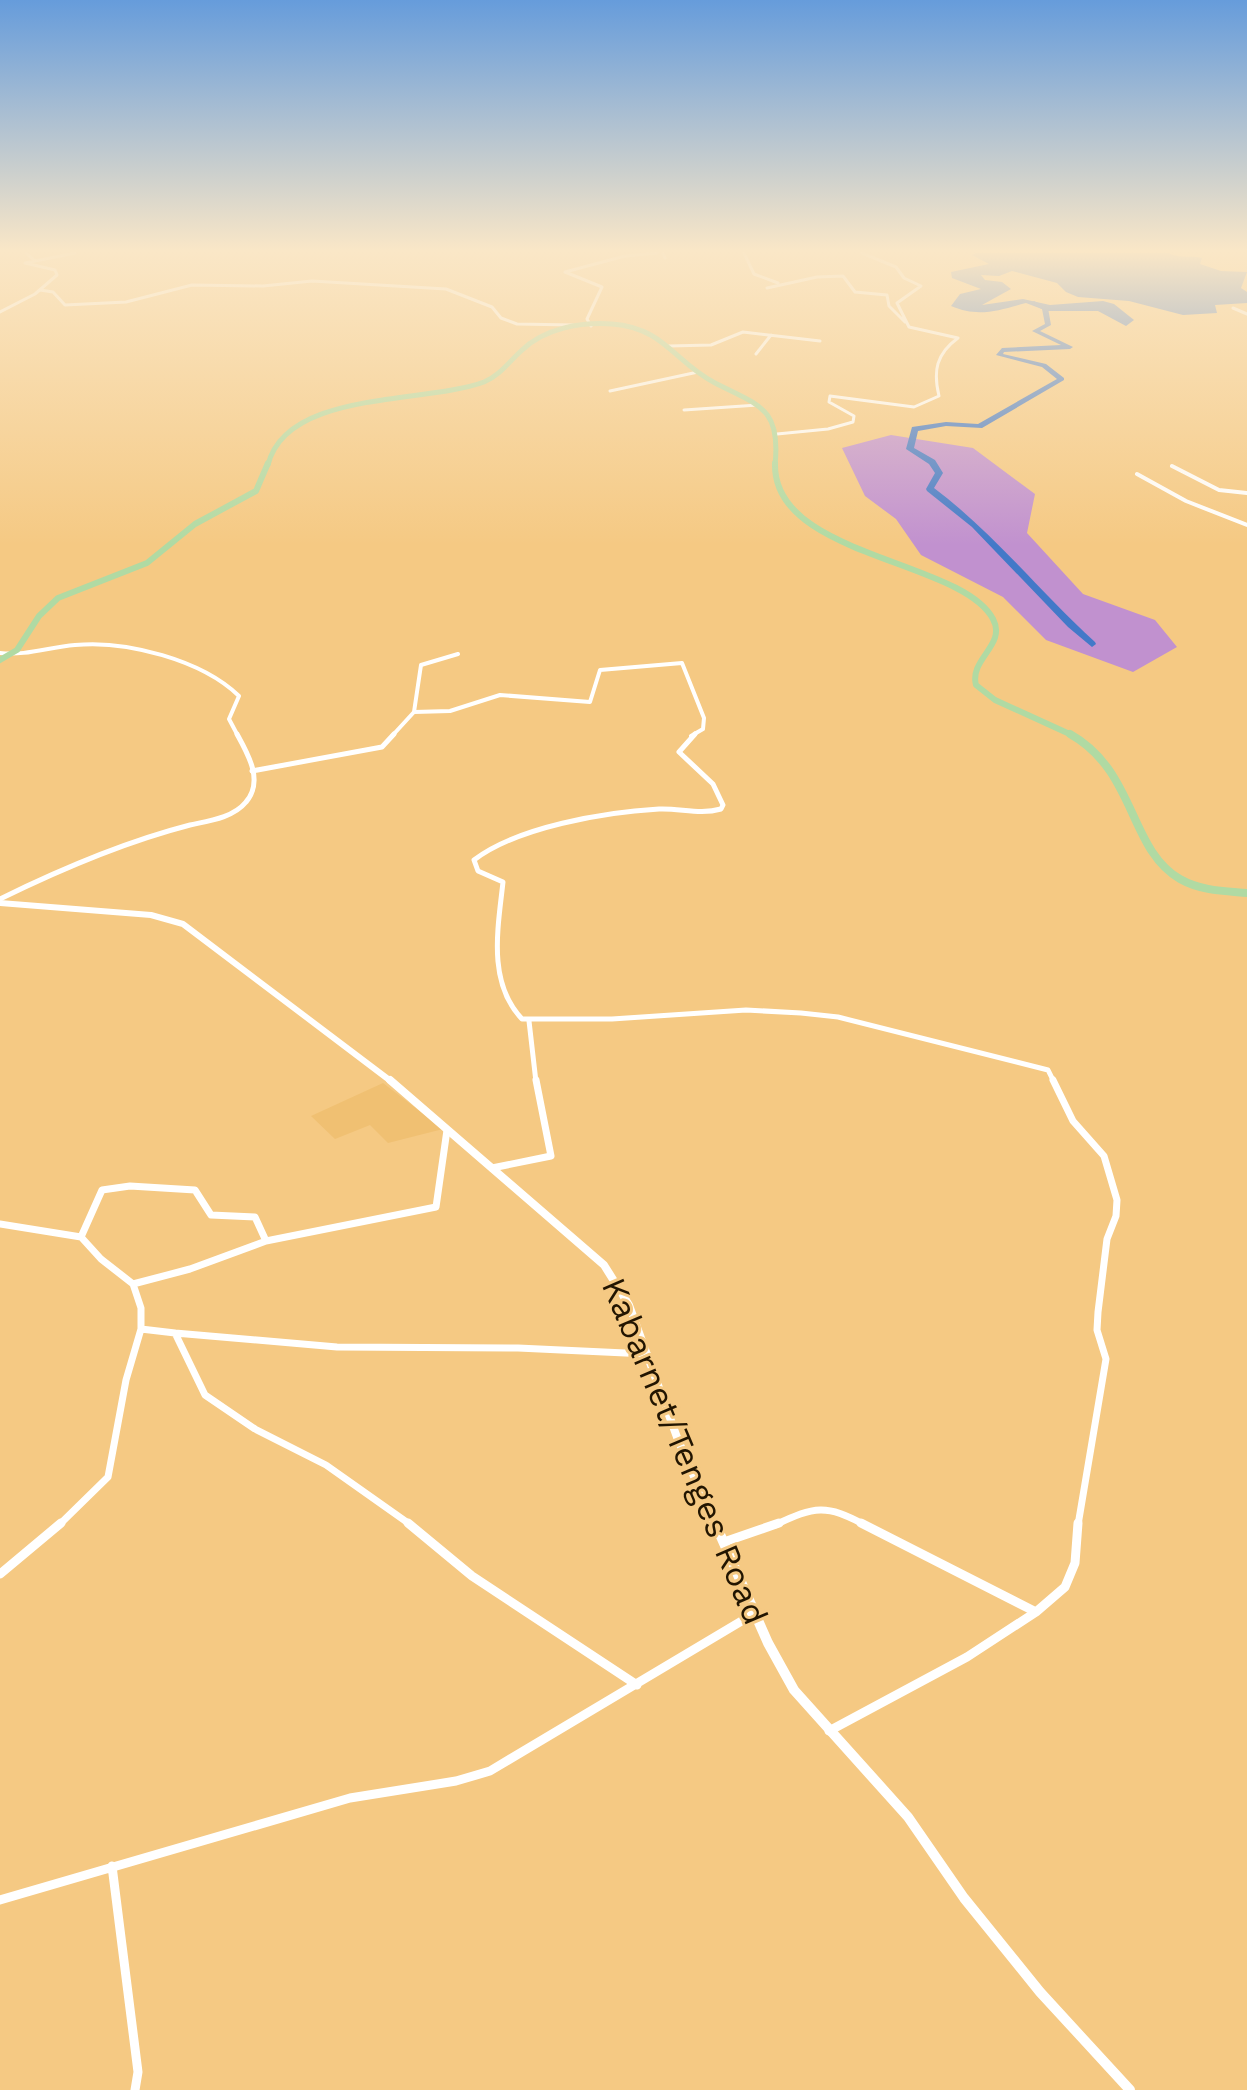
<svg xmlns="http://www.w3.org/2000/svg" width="1247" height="2090" font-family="'Work Sans',sans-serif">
<rect width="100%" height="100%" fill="#f5c983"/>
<!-- built -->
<path fill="#f0c072" d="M383 1083 443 1129 388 1143 370 1125 335 1139 311 1116Z"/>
<!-- green -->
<path fill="#c191cf" d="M891 435 973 448 1035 494 1027 533 1083 594 1155 620 1177 647 1133 672 1046 640 1003 597 921 555 896 519 865 496 842 448Z"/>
<!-- water -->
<path fill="#4379c8" d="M976 253H1169C1179 259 1191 255 1202 258L1200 264 1221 271 1247 272 1241 288 1247 292V303L1215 305 1217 313 1183 315 1129 301 1078 297 1066 292 1057 283 1012 271 999 276 981 275 985 280 1002 282 1011 289 982 305 1023 299 1050 305 1103 301 1114 304 1134 320 1126 326 1098 311H1047L1026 303C999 310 979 318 951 306L960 294 981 289 952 278 951 272 989 264 972 255Z"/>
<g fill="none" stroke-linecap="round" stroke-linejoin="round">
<!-- river -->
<path fill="#4379c8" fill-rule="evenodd" d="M1034 301 1048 308 1051 325 1040 331 1073 347 1070 349 1004 352 1003 354 1046 364 1064 378V380L982 428 946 426 918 431 914 448 935 460 943 473 934 488C994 533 1040 592 1095 642L1096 644 1092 647 1068 627 972 527 927 491 926 489 935 473 929 464 906 449 912 427 946 422 978 424 1057 379 1042 367 996 355 1002 348 1061 345 1032 331 1045 324 1042 309 1032 304V302Z"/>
<!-- minor-far4 -->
<path stroke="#fff" stroke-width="3" d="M26 253 35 261
M663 253 665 258
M744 253 754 274 778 283
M767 288 817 277 843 276 855 292 887 295 889 306 905 322
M40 290 53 292 65 305 126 302 192 285 263 286 312 281 446 289 492 307 501 318 517 324 573 325
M1233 308 1247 314
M0 312 35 294 57 275 55 270 25 263 75 253
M591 326 587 319 602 287 565 272 625 256 657 253
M669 346 711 345 743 332 820 341
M756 354 771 335
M610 391 698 372
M684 410 758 405
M777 434 828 429 853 422 854 416 829 402 830 396 914 407 939 396C933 371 936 354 958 338L909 327 897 303 921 286 904 278 896 267 862 253"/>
<!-- minor-far3 -->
<path stroke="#fff" stroke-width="4" d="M1172 466 1219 490 1247 493
M1137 474 1186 501 1247 525
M0 653C26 656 49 647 75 645 126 640 202 660 239 696L229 719 238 736
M414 712 450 711 500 695 590 702 600 670 682 663 704 718 703 729 691 736
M392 736 414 712 421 665 458 654"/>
<!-- minor-far2 -->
<path stroke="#fff" stroke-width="5" d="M695 734 679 752 713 784 723 805 721 809C700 815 680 808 659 809 605 812 517 827 474 860L478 871 503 882C498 928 487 982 522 1019H612L746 1010 801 1013 838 1017 1048 1070 1054 1082
M252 771 382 747 394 734
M0 899C61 869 124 842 190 825 208 821 233 818 246 802 264 781 248 754 237 734
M529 1021 536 1082"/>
<!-- minor-far1 -->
<path stroke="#fff" stroke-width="7" d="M1053 1080 1073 1121 1104 1156 1117 1200 1116 1216 1107 1239 1098 1312 1097 1330 1106 1359 1078 1525
M492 1168 551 1156 536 1080
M0 1224 81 1237 101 1259 133 1284 141 1308V1329L175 1333 205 1395 255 1429 326 1465 411 1525
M81 1237 102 1190 130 1186 195 1190 211 1215 255 1217 266 1241
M133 1284 190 1269 266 1241 436 1207 447 1130
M175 1333 337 1347 518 1348 647 1354
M59 1525 108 1477 126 1380 141 1329
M775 1525C815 1506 826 1504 865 1525"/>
<!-- minor -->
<path stroke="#fff" stroke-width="9" d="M408 1523 472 1576 637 1685
M861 1523 1036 1612
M724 1542 779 1523
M0 1574 61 1523
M829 1731 967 1657 1036 1612 1065 1587 1075 1563 1078 1523
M112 1866 138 2072 135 2090
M0 1900 350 1798 456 1781 490 1771 755 1613"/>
<!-- tertiary-far2 -->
<path stroke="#fff" stroke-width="6" d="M0 903 151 915 183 924 392 1082"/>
<!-- tertiary-far1 -->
<path stroke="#fff" stroke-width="8" d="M390 1080 604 1265 629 1305 678 1440 715 1525"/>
<!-- tertiary -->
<path stroke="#fff" stroke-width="10" d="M715 1523 768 1643 794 1690 908 1817 964 1898 1040 1992 1130 2090"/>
<!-- primary-far2 -->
<path stroke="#b0daa3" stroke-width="5" d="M268 465C286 390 425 404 484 382 499 376 509 362 521 351 544 328 581 322 612 324 665 328 674 362 715 383 760 406 781 408 775 465"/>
<!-- primary-far1 -->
<path stroke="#b0daa3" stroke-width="6" d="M775 463C772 557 961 559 993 619 1007 645 969 659 976 685L995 700 1074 736
M0 660 17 650 39 616 58 598 147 563 195 524 256 491 268 463"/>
<!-- primary -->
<path stroke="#b0daa3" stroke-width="8" d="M1070 734C1136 771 1129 850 1180 879 1201 891 1225 891 1247 893"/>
</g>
<!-- sky -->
<linearGradient id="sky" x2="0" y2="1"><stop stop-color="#669cdb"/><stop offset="0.46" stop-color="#fae7c7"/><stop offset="1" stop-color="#fae7c7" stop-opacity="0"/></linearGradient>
<rect width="1247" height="545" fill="url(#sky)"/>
<g text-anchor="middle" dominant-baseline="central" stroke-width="6" stroke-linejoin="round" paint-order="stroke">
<!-- near-street labels -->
<g font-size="34" fill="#221501" stroke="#f5c983">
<text transform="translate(685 1451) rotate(67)">Kabarnet/Tenges Road</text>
</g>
</g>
</svg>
